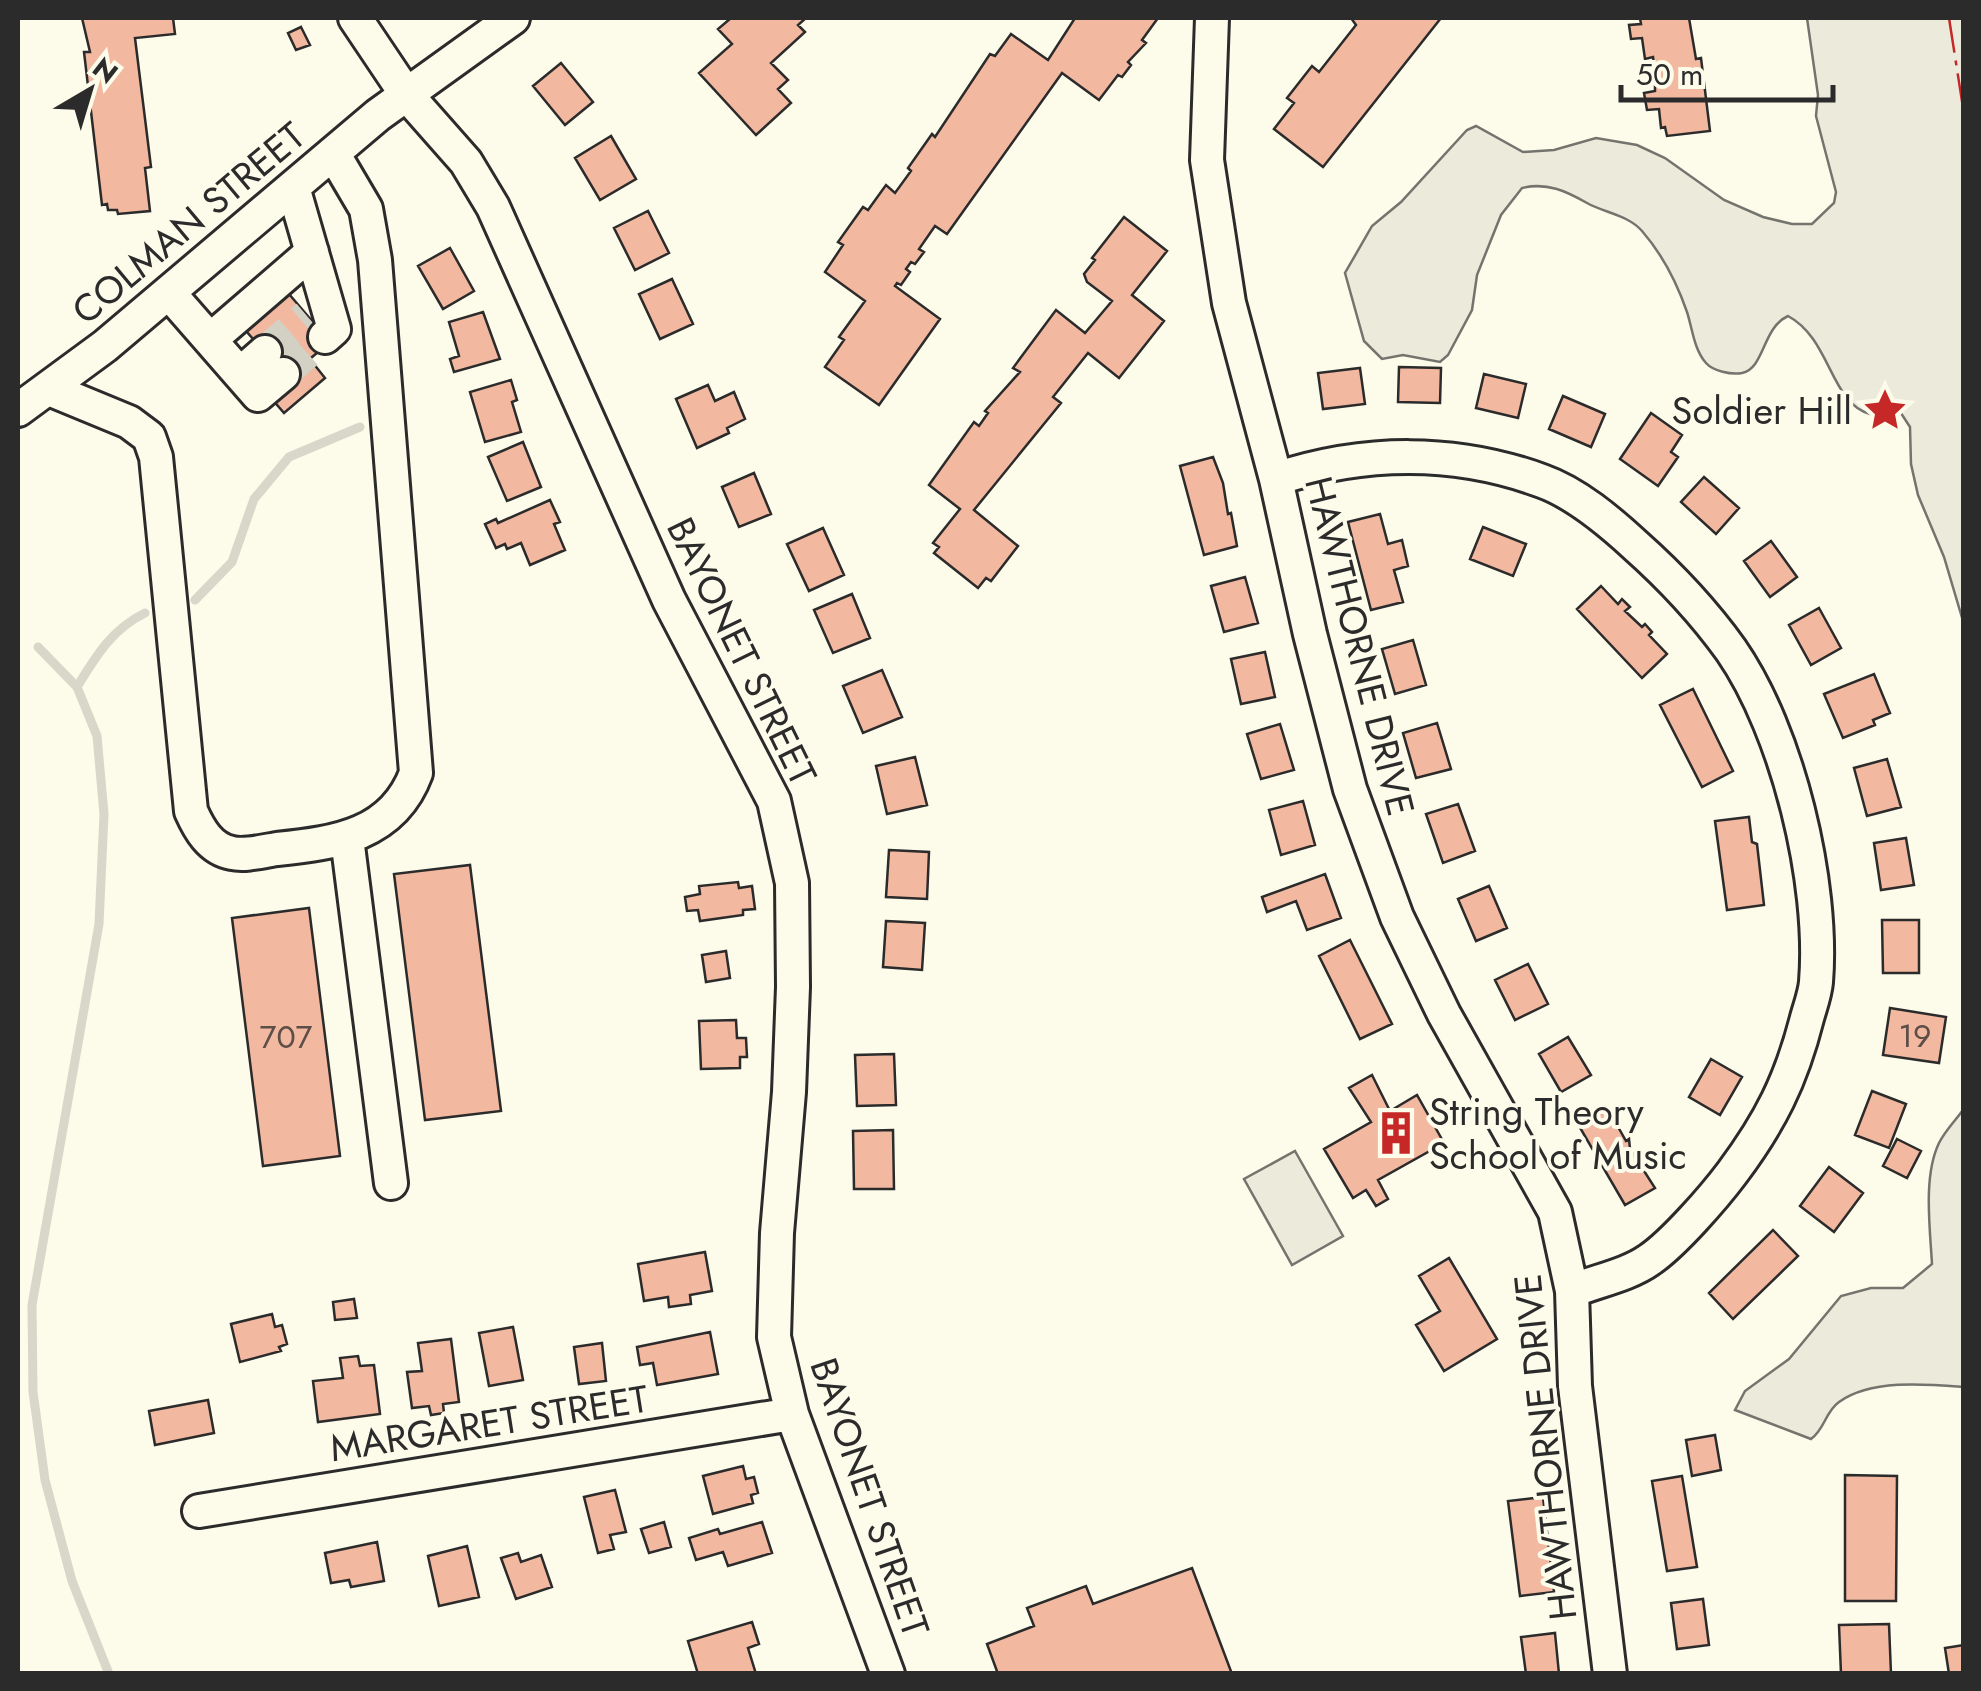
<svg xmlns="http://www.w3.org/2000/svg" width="1981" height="1691" font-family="Jost,sans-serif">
<rect width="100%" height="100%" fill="#fdfbea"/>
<!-- green -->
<path fill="#ecebdb" stroke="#74746e" stroke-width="2.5" d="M1807 18H1963V621L1944 557 1918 495 1911 464 1910 427 1899 410 1889 408 1870 414C1830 403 1831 339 1788 316 1762 328 1765 368 1742 373 1731 375 1713 371 1706 363 1694 350 1692 327 1687 312 1677 283 1662 254 1642 231 1628 215 1605 213 1587 203 1566 191 1547 182 1522 188L1501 215 1477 275 1472 310 1448 355 1440 362 1403 355 1382 359 1364 341 1345 273 1372 226 1401 202 1467 130 1476 126 1523 152 1554 150 1596 138 1637 145 1665 158 1724 200 1763 217 1792 224H1812L1834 203 1836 192 1816 116 1818 95Z
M1963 1110V1387C1926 1384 1871 1379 1839 1402 1825 1412 1825 1429 1811 1439L1735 1410 1745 1391 1789 1359 1841 1296 1871 1288H1903L1932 1264C1930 1228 1923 1176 1939 1143 1945 1131 1955 1121 1963 1110Z
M1295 1151 1343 1236 1292 1265 1244 1179Z"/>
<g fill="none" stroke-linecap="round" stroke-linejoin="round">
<!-- stream -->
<path stroke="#d8d7c9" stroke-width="9" d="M195 600 232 562 254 499 289 457 360 427
M38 647 77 687 97 736 104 814 99 924 32 1305 33 1392 45 1480 72 1581 109 1674
M77 687C96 656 112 629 145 613"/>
</g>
<!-- building -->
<path fill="#f2b8a0" stroke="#2b2b2b" stroke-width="2.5" d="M82 18H173L175 34 135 38 151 167 145 168 150 211 118 214 117 210H108L107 204 102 205 84 52H90Z
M731 18H806L798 25 805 32 771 63 788 80 778 89 791 103 756 135 699 73 732 44 718 29Z
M1075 18H1158L1142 40 1146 43 1128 62 1131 65 1122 77 1118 75 1099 100 1062 73 947 234 935 226 919 249 924 252 915 264 911 262 906 269 910 272 901 285 897 283 895 286 940 319 879 405 825 367 844 340 839 337 865 301 825 272 843 245 838 242 863 207 868 210 886 185 895 193 911 171 908 168 932 134 935 137 990 54 995 56 1011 34 1048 60Z
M1351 18H1441L1323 167 1274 129 1294 103 1287 98 1312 66 1319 72 1356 25Z
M1640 18H1689L1696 59 1701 58 1710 131 1667 136 1665 127 1661 128 1659 109 1647 110 1644 93 1655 91V71L1653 57 1645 59 1642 38 1631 39 1629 25 1641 24Z
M301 27 310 45 296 50 288 33Z
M561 63 593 102 565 125 533 86Z
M611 136 636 179 600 200 575 158Z
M648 211 669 253 635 270 614 228Z
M1124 217 1167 251 1132 295 1164 321 1119 378 1088 353 1053 397 1061 403 974 510 1018 546 991 581 986 578 978 588 934 553 939 547 933 543 960 509 929 485 974 422 979 426 988 413 985 411 1020 372 1013 368 1056 310 1085 333 1112 301 1087 282 1084 274 1095 260 1092 258Z
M450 248 474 291 443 309 418 266Z
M672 279 693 324 660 339 639 294Z
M289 294 330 342 287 378 246 331Z
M483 312 500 359 454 372 450 359 459 356 449 322Z
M313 363 325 378 284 413 272 399Z
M1399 367 1441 368 1440 403 1398 402Z
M1360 368 1365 404 1323 409 1318 373Z
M1484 374 1526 384 1518 418 1476 408Z
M511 380 517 400 512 402 521 432 485 442 470 392Z
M708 385 715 401 734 392 745 419 727 428 729 433 697 448 676 399Z
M1563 396 1605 414 1591 447 1549 429Z
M1651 413 1682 435 1671 452 1678 457 1658 486 1620 459Z
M523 442 541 487 507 501 488 457Z
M1213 457 1223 483 1228 514 1231 513 1237 546 1204 555 1180 466Z
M754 473 771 514 739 527 722 487Z
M1704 477 1739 508 1716 534 1681 502Z
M550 500 560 522 554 524 565 550 530 565 521 543 507 549 505 544 496 548 485 524 496 519 498 523Z
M1380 514 1388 544 1402 540 1408 566 1394 570 1403 602 1371 610 1348 522Z
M1483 527 1526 544 1513 576 1470 559Z
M823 528 844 575 809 591 787 544Z
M1771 541 1797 577 1770 597 1744 561Z
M1245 577 1258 623 1224 632 1211 586Z
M1601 586 1618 604 1622 599 1630 607 1625 611 1642 627 1645 624 1652 632 1649 635 1667 654 1642 678 1577 609Z
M852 594 870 638 833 653 814 610Z
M1819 608 1841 648 1811 665 1789 625Z
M1413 640 1426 685 1395 694 1382 649Z
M1265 652 1275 697 1241 704 1231 659Z
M882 670 902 717 863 733 843 686Z
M1874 674 1890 713 1873 720 1875 725 1843 738 1824 694Z
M1693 689 1733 771 1702 787 1660 705Z
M1437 723 1451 769 1416 778 1403 733Z
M1280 724 1294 770 1261 779 1247 734Z
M915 757 927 805 887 814 876 766Z
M1887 759 1901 807 1867 816 1854 768Z
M1303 801 1315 845 1281 855 1269 810Z
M1458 804 1475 851 1443 863 1426 814Z
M1749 817 1752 842 1757 844 1764 905 1727 910 1715 821Z
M1906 838 1914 885 1881 890 1874 843Z
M889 850 929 852 927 899 886 897Z
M470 865 501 1111 425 1120 394 874Z
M1325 874 1341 918 1307 930 1296 901 1267 912 1262 897Z
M738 882 739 888 752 886 755 909 743 910V915L700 921 698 910 687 911 685 897 700 894 699 886Z
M1489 886 1507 928 1476 941 1458 899Z
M309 908 340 1156 263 1166 232 918Z
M1882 920H1919V973H1883Z
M886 921 925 923 922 970 883 967Z
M1350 940 1392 1024 1360 1039 1319 956Z
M726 951 730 978 706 982 702 955Z
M1528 964 1548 1004 1515 1020 1495 980Z
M1890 1008 1946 1017 1939 1063 1883 1055Z
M736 1020 737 1038H746L747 1057H740V1068L701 1069 699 1021Z
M1568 1037 1591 1075 1561 1092 1539 1054Z
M894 1054 896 1105 857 1106 855 1055Z
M1711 1059 1742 1077 1720 1115 1689 1097Z
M1372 1075 1390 1111 1417 1095 1444 1143 1378 1180 1388 1199 1376 1206 1366 1190 1353 1198 1324 1149 1371 1122 1349 1088Z
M1872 1091 1906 1104 1889 1148 1855 1135Z
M1608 1109 1626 1141 1629 1139 1630 1149 1655 1188 1625 1205 1579 1126Z
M893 1130 894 1189H854L853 1131Z
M1897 1139 1921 1151 1907 1178 1883 1166Z
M1829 1167 1863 1193 1834 1232 1800 1206Z
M1773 1230 1798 1256 1733 1319 1709 1293Z
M705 1252 712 1291 690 1295 691 1304 669 1307 668 1297 644 1301 638 1264Z
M1449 1258 1497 1339 1444 1371 1416 1325 1440 1311 1419 1276Z
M354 1299 357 1318 335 1320 333 1302Z
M272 1314 275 1327 282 1325 287 1344 279 1347 281 1351 240 1362 231 1324Z
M513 1327 523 1380 489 1386 479 1333Z
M710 1332 718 1374 657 1385 653 1363 640 1365 637 1347Z
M451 1339 459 1402 443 1404 444 1413 431 1415 429 1406 412 1408 407 1372 422 1371 418 1343Z
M602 1343 606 1381 579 1384 574 1347Z
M358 1356 360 1366 374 1365 380 1414 318 1422 313 1381 343 1378 340 1358Z
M208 1400 214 1433 155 1445 149 1411Z
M1715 1435 1721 1470 1692 1476 1686 1440Z
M743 1466 746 1479 754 1477 758 1493 751 1495 753 1503 713 1514 703 1476Z
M1845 1475 1897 1476 1896 1601H1845Z
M1682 1476 1697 1567 1667 1571 1652 1481Z
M615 1490 626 1532 610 1535 614 1549 598 1553 584 1497Z
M1543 1497 1554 1592 1520 1596 1508 1501Z
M664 1522 671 1547 649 1553 641 1529Z
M762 1522 772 1553 728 1566 723 1552 696 1560 689 1538 718 1529 720 1534Z
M377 1542 384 1581 351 1587 349 1580 331 1583 325 1553Z
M467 1546 479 1597 439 1606 428 1556Z
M518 1553 521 1562 541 1555 552 1587 516 1599 501 1558Z
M1192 1568 1232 1674H998L987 1644 1034 1626 1027 1608 1086 1586 1093 1604Z
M1703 1599 1709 1645 1677 1649 1671 1603Z
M752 1622 759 1644 748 1648 756 1674H698L688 1641Z
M1889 1624 1891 1674H1841L1839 1625Z
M1555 1633 1559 1674H1526L1521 1637Z
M1964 1645V1674H1949L1945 1648Z"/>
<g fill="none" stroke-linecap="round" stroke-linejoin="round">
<!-- minor-tunnel -->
<path stroke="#d3d1c4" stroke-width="32" stroke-dasharray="32 16" stroke-linecap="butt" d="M265 352 307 316
M283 374 325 337"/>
<!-- minor casing -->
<g stroke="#2b2b2b" stroke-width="38">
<path id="minor" d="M355 18 406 94 466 162 493 207 669 600 774 801 792 883 793 987 789 1092 777 1233 774 1337 792 1414 888 1674
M1212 18 1207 160 1229 303 1276 479 1310 634 1350 789 1397 917 1444 1014 1555 1212 1572 1291 1575 1386 1610 1674
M293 187 334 329 325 337
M169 293 258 395 283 374
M210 340 312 252
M240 374 265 352
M49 389 129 422 149 437 156 457 191 811C199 829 210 849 232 853 245 856 264 851 277 849 336 843 393 835 416 773L375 260 366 209 333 153
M18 410 105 346 378 115 513 18
M1276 479C1364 450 1455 449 1542 481 1576 493 1609 521 1635 545 1671 577 1703 611 1731 650 1788 732 1824 883 1816 982 1815 994 1810 1007 1807 1018 1791 1081 1770 1122 1732 1173 1714 1197 1673 1244 1649 1260 1628 1275 1596 1281 1572 1291
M347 838 391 1183
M199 1511 792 1414"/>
</g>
<!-- minor -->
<use href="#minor" stroke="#fdfbea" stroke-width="32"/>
<!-- power -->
<path stroke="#c62828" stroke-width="2.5" stroke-dasharray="35 8 5 8" stroke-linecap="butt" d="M1949 18 1964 114"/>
</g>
<!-- icons -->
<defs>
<g id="sight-bare" transform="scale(3.45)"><path d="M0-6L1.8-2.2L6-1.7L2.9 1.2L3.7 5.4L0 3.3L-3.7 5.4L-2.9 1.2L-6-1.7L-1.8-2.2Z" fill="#c62828" stroke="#fdfbea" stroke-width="2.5" paint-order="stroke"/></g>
<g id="building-bare" transform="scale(3.45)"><path d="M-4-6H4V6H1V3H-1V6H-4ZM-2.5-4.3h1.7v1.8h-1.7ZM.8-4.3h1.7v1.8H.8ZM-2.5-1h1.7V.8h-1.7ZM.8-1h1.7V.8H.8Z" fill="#c62828" stroke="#fdfbea" stroke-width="2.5" paint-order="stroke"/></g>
</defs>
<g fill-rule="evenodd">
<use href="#sight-bare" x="1885" y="410"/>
<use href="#building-bare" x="1396" y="1133"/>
</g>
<g text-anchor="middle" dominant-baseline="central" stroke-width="8" stroke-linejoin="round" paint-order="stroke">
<!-- number labels -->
<g font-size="32" fill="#5d4e48">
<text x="1915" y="1036">19</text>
<text x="286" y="1037">707</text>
</g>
<!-- street labels -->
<g font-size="38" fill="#2b2b2b" stroke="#fdfbea">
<text transform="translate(188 223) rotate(-40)">COLMAN STREET</text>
<text transform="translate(1360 646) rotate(76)">HAWTHORNE DRIVE</text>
<text transform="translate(742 651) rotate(64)">BAYONET STREET</text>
<text transform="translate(489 1423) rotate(-9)">MARGARET STREET</text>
<text transform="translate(1545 1447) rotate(-96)">HAWTHORNE DRIVE</text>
<text transform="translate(870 1497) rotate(71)">BAYONET STREET</text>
</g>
<!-- poi labels -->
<g font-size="38" fill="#2b2b2b" stroke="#fdfbea" text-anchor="end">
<text x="1852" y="410">Soldier Hill</text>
<text x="1429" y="1111" text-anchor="start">String Theory<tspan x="1429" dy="44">School of Music</tspan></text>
</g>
</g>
<!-- border -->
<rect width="1981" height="1691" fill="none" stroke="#2b2b2b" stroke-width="40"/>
<!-- north arrow -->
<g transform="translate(90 90) rotate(38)" stroke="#fdfbea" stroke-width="8" paint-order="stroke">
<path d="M0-8L18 38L0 25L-18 38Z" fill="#2b2b2b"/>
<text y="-15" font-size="28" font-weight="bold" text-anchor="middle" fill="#2b2b2b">N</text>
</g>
<!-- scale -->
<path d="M1621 85v15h212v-15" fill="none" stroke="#2b2b2b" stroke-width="5"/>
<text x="1636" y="85" font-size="30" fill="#2b2b2b" stroke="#fdfbea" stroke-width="8" paint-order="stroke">50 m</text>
</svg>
